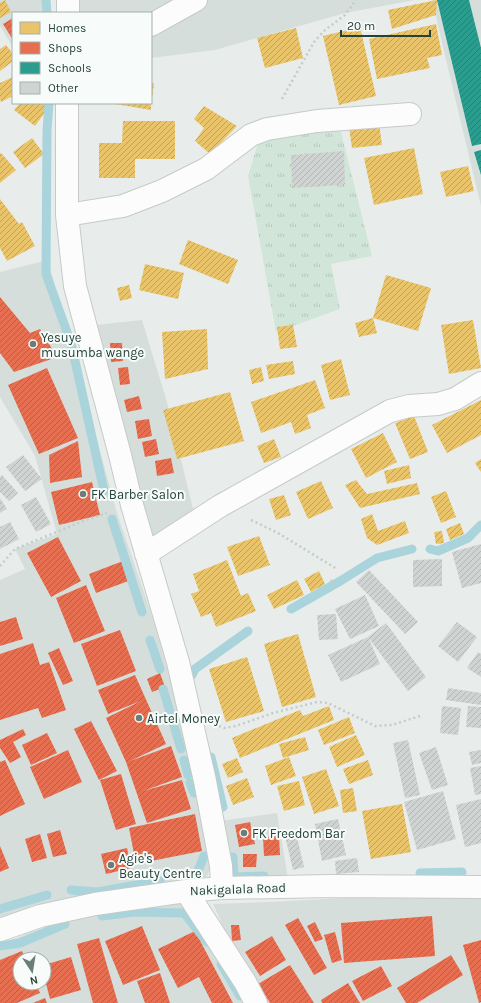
<svg xmlns="http://www.w3.org/2000/svg" width="481" height="1003" font-family="Karla,sans-serif">
<defs>
<pattern id="grass-tufts" width="24" height="20" patternUnits="userSpaceOnUse"><rect width="24" height="20" fill="#d1e6d8"/><path d="M3 7l-1-3M5 7V3M7 7l1-3M15 17l-1-3M17 17v-4M19 17l1-3" fill="none" stroke="#b3c6ba"/></pattern>
<pattern id="homes-hatch" width="6" height="6" patternUnits="userSpaceOnUse"><rect width="6" height="6" fill="#e9c46a"/><path d="M-1 1l2-2M0 6l6-6M5 7l2-2" fill="none" stroke="#bda158"/></pattern>
<pattern id="shops-hatch" width="6" height="6" patternUnits="userSpaceOnUse"><rect width="6" height="6" fill="#e76f51"/><path d="M-1 1l2-2M0 6l6-6M5 7l2-2" fill="none" stroke="#bb5d44"/></pattern>
<pattern id="schools-hatch" width="6" height="6" patternUnits="userSpaceOnUse"><rect width="6" height="6" fill="#2a9d8f"/><path d="M-1 1l2-2M0 6l6-6M5 7l2-2" fill="none" stroke="#248276"/></pattern>
<pattern id="building-hatch" width="6" height="6" patternUnits="userSpaceOnUse"><rect width="6" height="6" fill="#cfd4d2"/><path d="M-1 1l2-2M0 6l6-6M5 7l2-2" fill="none" stroke="#b2b7b5"/></pattern>
</defs>
<rect width="100%" height="100%" fill="#e8edeb"/>
<!-- built -->
<path fill="#d6dedb" fill-rule="evenodd" d="M0 0H46L48 13H13V47L0 26Z
M67 0H415L345 13 215 50 151 58V13H67Z
M432 0H481V206L455 98Z
M48 260 117 513 152 616 174 691 212 862 207 877 93 898 0 917V580L25 569 15 549 57 534 35 456 0 397V272Z
M142 320 167 402 194 513 153 541 95 325Z
M277 813 288 878 232 882 220 821Z
M481 891V1003H429L428 1002 426 1003H258L213 904 268 902Z
M182 901 248 1003H0V945L28 933 89 914ZM20 959H44V983H20Z"/>
<!-- grass -->
<path fill="url(#grass-tufts)" d="M339 124 372 256 331 264 340 309 276 332 248 176 258 143Z"/>
<!-- homes -->
<path fill="url(#homes-hatch)" d="M5 0 11 12 0 18V3Z
M437 0 436 15 392 29 388 10Z
M436 24 442 55 427 58 430 68 377 79 369 39Z
M360 27 376 96 339 105 323 36Z
M296 28 303 58 265 68 257 38Z
M6 45 13 54V61L0 71V49Z
M13 77V96L1 102 0 99V83Z
M151 83H154L152 99H151Z
M20 103H44L49 107 35 126 14 110Z
M109 103H151V110Z
M204 106 237 126 210 154 195 141 204 128 194 119Z
M123 121H175V159H135V178H99V143H122Z
M379 123 382 145 352 148 349 127Z
M32 138 44 154 25 168 13 152Z
M414 148 423 194 374 205 364 158Z
M1 153 16 170 0 183V154Z
M468 166 474 191 446 197 440 172Z
M0 199 19 224 15 226 22 222 35 246 7 261 0 248Z
M188 240 238 260 228 284 179 264Z
M145 264 184 273 178 299 139 290Z
M386 275 431 288 418 331 373 318 377 333 359 337 355 323 373 318Z
M129 285 132 298 120 301 117 288Z
M473 320 481 368 449 374 441 325Z
M293 325 297 347 280 349 277 327Z
M207 329 208 369 165 379 162 332Z
M341 359 350 395 330 400 321 365Z
M293 361 295 374 269 379 266 365Z
M261 367 264 381 252 384 249 370Z
M315 380 325 408 307 415 311 428 295 434 291 422 261 433 251 402Z
M230 392 244 441 177 459 163 410Z
M481 400V435L447 453 432 425Z
M414 416 428 452 410 459 395 423Z
M383 433 397 462 366 478 351 449Z
M274 439 281 457 264 463 257 446Z
M481 459V472L475 463Z
M409 465 411 478 387 484 384 471Z
M356 480 367 494 417 483 420 494 360 508 345 485Z
M321 481 333 508 308 519 296 492Z
M446 491 456 517 441 523 431 497Z
M284 495 291 515 276 520 269 499Z
M372 514 378 531 405 521 409 533 377 545 367 538 361 519Z
M460 523 464 534 450 540 446 529Z
M442 531 444 543 436 544 434 532Z
M259 536 270 565 238 576 227 547Z
M227 560 241 596 248 593 256 611 216 627 211 613 201 617 191 594 199 591 193 574Z
M319 571 325 584 311 592 304 579Z
M297 580 304 595 274 609 267 595Z
M298 634 316 697 282 707 264 644Z
M247 657 264 711 226 722 209 669Z
M329 706 334 720 240 758 232 738 300 710 303 716Z
M349 717 355 733 324 745 318 730Z
M356 735 365 755 337 767 329 747Z
M305 737 309 750 283 758 279 744Z
M289 757 296 776 271 785 265 766Z
M237 758 243 772 228 778 222 764Z
M368 760 373 775 349 784 343 769Z
M326 769 339 806 314 814 302 777Z
M247 778 254 797 233 805 226 786Z
M299 781 305 805 284 811 277 786Z
M353 788 357 811 343 813 340 790Z
M402 804 411 852 371 859 362 811Z"/>
<!-- shops -->
<path fill="url(#shops-hatch)" d="M13 18V40L3 24Z
M0 297 30 333 40 329 57 357 14 372 0 353Z
M110 343H122L123 361 111 362Z
M128 367 130 384 120 385 118 368Z
M47 368 78 438 39 454 8 385Z
M139 396 142 409 127 412 124 400Z
M149 419 152 436 138 439 135 421Z
M156 439 159 454 145 457 142 442Z
M78 441 82 477 50 483 49 455Z
M171 458 174 473 157 476 155 461Z
M92 482 100 515 59 525 51 492Z
M58 537 81 581 51 597 27 553Z
M123 561 131 580 96 593 89 574Z
M86 585 105 631 74 643 56 598Z
M16 617 23 639 0 646V622Z
M120 630 136 671 97 686 81 644Z
M33 643 40 665 49 662 66 710 42 718 38 708 0 720V654Z
M59 648 73 681 63 685 48 653Z
M160 673 165 687 152 692 147 679Z
M135 675 166 744 130 761 171 746 182 777 143 791 182 780 191 809 147 823 126 762 106 718 141 701 108 714 98 690Z
M91 721 117 771 99 780 74 729Z
M23 729 26 735 13 742 21 757 10 763 0 748V740Z
M47 733 57 753 31 765 22 745Z
M68 750 82 782 44 799 30 767Z
M5 760 25 804 0 816V762Z
M121 774 136 824 116 830 100 780Z
M195 814 202 851 136 864 129 828Z
M250 822 255 844 239 847 235 825Z
M60 830 67 854 53 857 47 834Z
M40 834 47 858 32 862 25 839Z
M279 836 280 855 264 856 263 837Z
M0 846 9 868 0 872Z
M127 848 131 868 106 874 101 854Z
M243 854H257L256 867H243Z
M432 916 435 956 344 963 341 923Z
M298 918 327 968 314 975 285 925Z
M315 922 323 939 315 942 307 926Z
M231 925H239L241 940 232 941Z
M142 926 160 970 123 985 105 941Z
M195 931 215 969 233 1003H212L199 977 178 988 158 949Z
M335 932 342 960 332 963 324 935Z
M272 936 286 960 260 976 245 952Z
M99 938 118 1003H93L77 944Z
M481 940V1002L479 1003 463 945Z
M22 951 26 959H20V983H36L40 993 17 1003H0V960Z
M451 955 463 975 417 1003H406L397 988Z
M71 957 81 990 50 999 44 976V965Z
M290 965 314 1003H270L258 984Z
M381 966 392 986 363 1001 352 981Z
M160 973 170 1003H145L137 981Z
M348 983 360 1003H322L321 1000Z
M45 998 47 1003H33Z"/>
<!-- schools -->
<path fill="url(#schools-hatch)" d="M437 0H469L481 48V144L472 146Z
M481 150V175L474 152Z"/>
<g fill="none" stroke-linecap="round" stroke-linejoin="round">
<!-- stream -->
<path stroke="#a9d4db" stroke-width="9" d="M46 0 47 13
M49 103 47 130 46 274 71 343 104 491
M112 519 142 612
M430 549 438 551 468 538 481 525
M291 609 342 580 377 558 412 549
M150 640 160 669
M192 675 195 669 248 631
M163 689 181 749
M211 757 223 807
M184 760 188 775
M190 783 194 793
M233 857 234 877 264 876
M420 873 462 872
M183 877 196 876 204 856
M71 890 97 892 160 881
M0 909 47 895
M102 916 134 912 184 913 207 942
M0 946 20 943 65 924
M221 964 240 996"/>
</g>
<!-- building -->
<path fill="url(#building-hatch)" d="M344 151 345 185 292 188 291 155Z
M23 455 42 479 25 491 6 467Z
M2 475 18 493 9 501 0 492V477Z
M36 497 51 524 36 532 21 505Z
M0 498 7 509 0 513Z
M10 522 19 539 0 549V527Z
M481 544V583L462 588 452 552Z
M442 559V586L413 587V560Z
M369 570 418 622 405 634 356 582Z
M365 595 379 626 350 639 335 609Z
M336 614 338 639 319 640 317 615Z
M457 622 477 637 458 662 438 646Z
M386 623 426 677 408 691 368 637 380 664 341 682 328 655 368 637Z
M478 652 481 654V677L467 668Z
M448 688 481 693V705L446 700Z
M442 706 461 708 458 735 440 733Z
M468 706 481 707V728L466 727Z
M408 740 420 795 405 798 393 743Z
M436 747 448 785 432 790 419 753Z
M481 750V763L472 765 469 752Z
M481 766V794L475 795 470 768Z
M443 791 456 839 417 850 404 802Z
M481 799V843L465 847 456 805Z
M338 819 346 855 322 861 315 824Z
M296 833 304 867 293 870 285 836Z
M357 858 359 872 336 874 335 861Z"/>
<g fill="none" stroke-linecap="round" stroke-linejoin="round">
<!-- minor casing -->
<g stroke="#c5cac8" stroke-width="24">
<path id="minor" d="M68 0V13
M151 25 196 0
M67 103V215L75 286 120 455 132 505 178 662 205 781 221 866 222 888
M67 215 123 206 162 191 206 169 251 135 267 129 317 121 410 114
M146 554 220 506 390 411 409 406 438 404 455 399 481 383
M186 891 245 982 256 1003
M0 930 40 916 95 904 186 891 222 888 330 886 481 887"/>
</g>
<!-- path -->
<path stroke="#c3ccca" stroke-width="2.5" stroke-dasharray="2 3" stroke-linecap="butt" d="M282 99 314 42 326 29 345 15 356 0
M251 520 278 533 337 569
M402 547 404 556
M0 566 15 549 86 520 107 513
M331 580 337 588
M219 726 224 728 236 726 273 713 317 702 328 703 375 726 392 725 420 716"/>
<!-- minor -->
<use href="#minor" stroke="#fcfcfc" stroke-width="22"/>
</g>
<!-- markers -->
<g fill="#697e78" stroke="#f7fbf9" stroke-width="1.5">
<circle cx="33" cy="344" r="4"/>
<circle cx="83" cy="494" r="4"/>
<circle cx="139" cy="718" r="4"/>
<circle cx="244" cy="833" r="4"/>
<circle cx="111" cy="865" r="4"/>
</g>
<g text-anchor="middle" dominant-baseline="central" stroke-width="4" stroke-linejoin="round" paint-order="stroke">
<!-- poi labels -->
<g font-size="13" fill="#24423a" stroke="#f7fbf9" text-anchor="start">
<text x="41" y="337">Yesuye<tspan x="41" dy="15">musumba wange</tspan></text>
<text x="91" y="494">FK Barber Salon</text>
<text x="147" y="718">Airtel Money</text>
<text x="252" y="833">FK Freedom Bar</text>
<text x="119" y="858">Agie's<tspan x="119" dy="15">Beauty Centre</tspan></text>
</g>
<!-- street labels -->
<g font-size="13" fill="#24423a" stroke="#f7fbf9">
<text transform="translate(238 889) rotate(-2)">Nakigalala Road</text>
</g>
</g>
<!-- legend -->
<rect x="12" y="12" width="140" height="92" fill="#f7fbf9" stroke="#a3b1ad"/>
<rect x="20" y="22" width="20" height="12" fill="#e9c46a" stroke="#a3b1ad"/>
<text x="48" y="32" font-size="12" fill="#24423a">Homes</text>
<rect x="20" y="42" width="20" height="12" fill="#e76f51" stroke="#a3b1ad"/>
<text x="48" y="52" font-size="12" fill="#24423a">Shops</text>
<rect x="20" y="62" width="20" height="12" fill="#2a9d8f" stroke="#a3b1ad"/>
<text x="48" y="72" font-size="12" fill="#24423a">Schools</text>
<rect x="20" y="82" width="20" height="12" fill="#cfd4d2" stroke="#a3b1ad"/>
<text x="48" y="92" font-size="12" fill="#24423a">Other</text>
<!-- north arrow -->
<g transform="translate(32 971) rotate(168)"><circle r="19" fill="#f7fbf9" stroke="#a3b1ad"/>
<path d="M0-3L7 15L0 10L-7 15Z" fill="#697e78"/>
<text y="-6" font-size="11" font-weight="bold" text-anchor="middle" fill="#24423a">N</text>
</g>
<!-- scale -->
<path d="M341 30v6h89v-6" fill="none" stroke="#24423a" stroke-width="2"/>
<text x="347" y="30" font-size="12" fill="#24423a" stroke="#f7fbf9" stroke-width="3" paint-order="stroke">20 m</text>
</svg>
